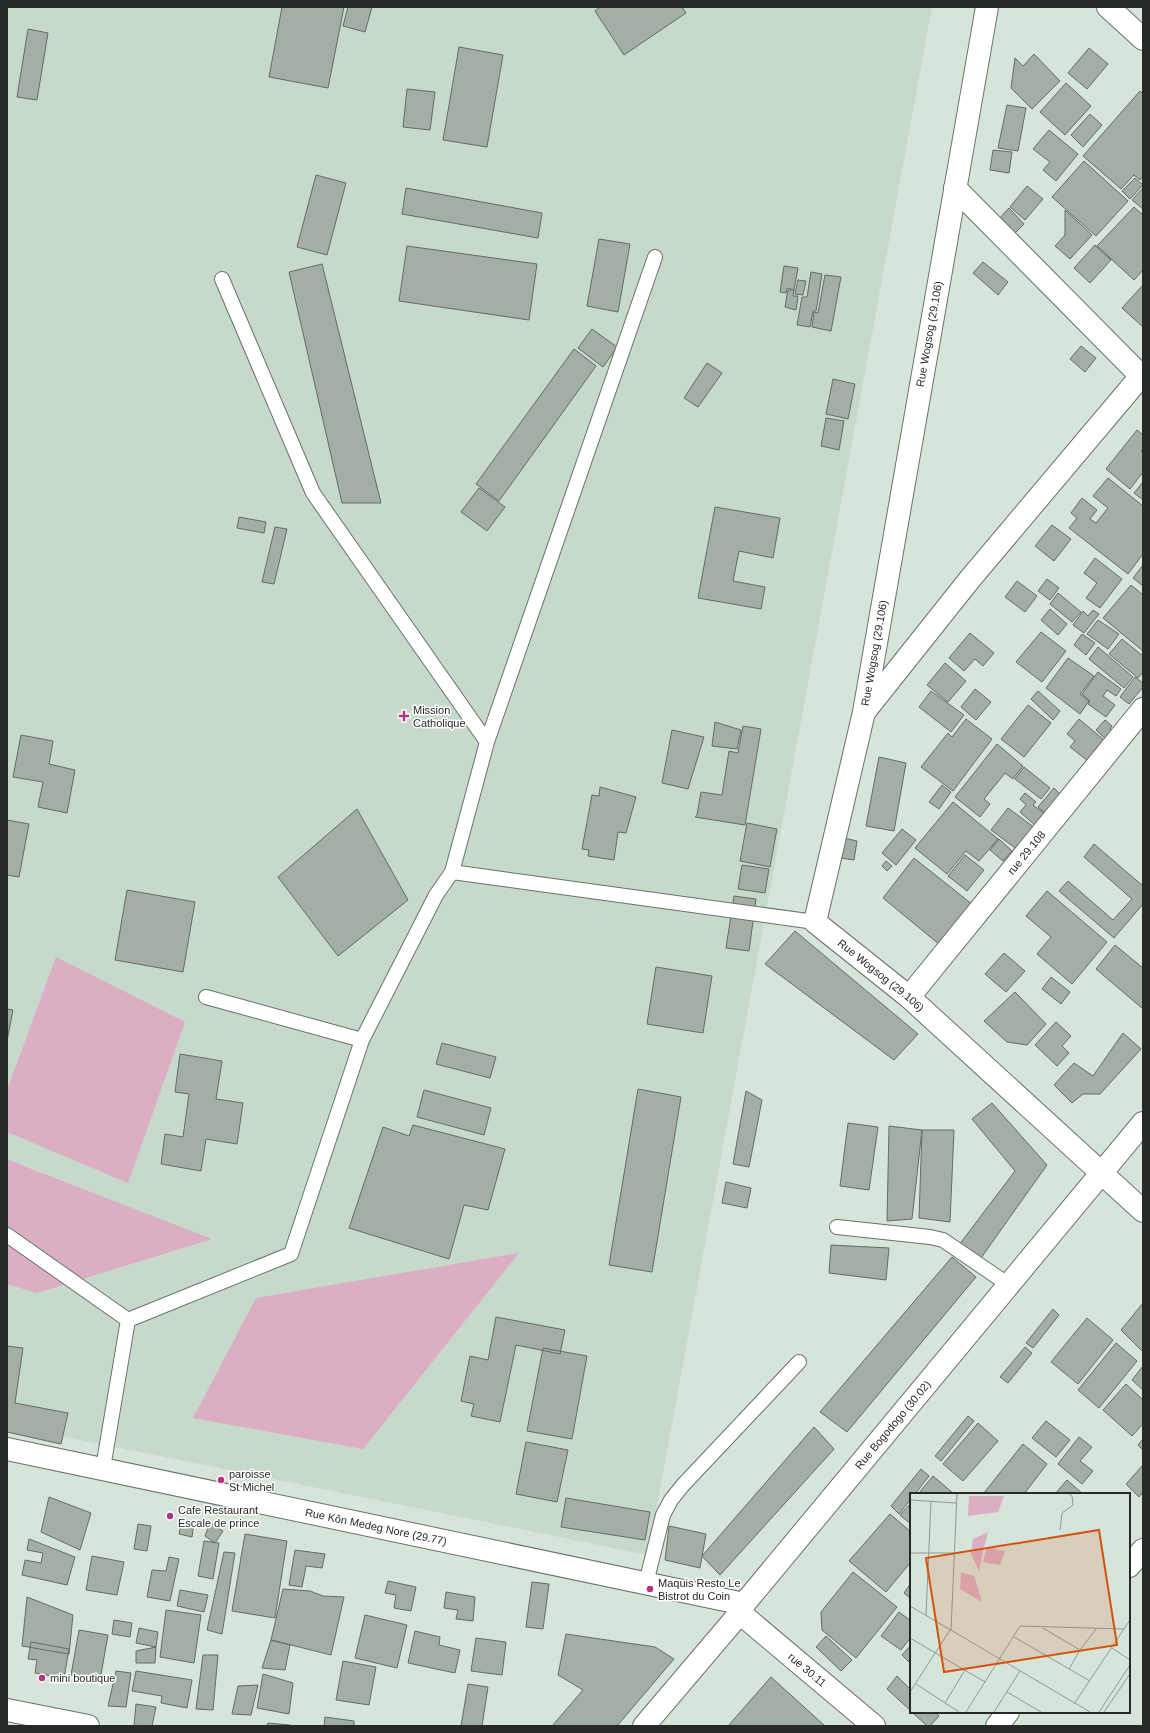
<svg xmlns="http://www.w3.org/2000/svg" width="1150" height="1733" font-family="Helvetica,sans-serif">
<rect width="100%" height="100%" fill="#d7e4da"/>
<!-- built -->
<path fill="#c6d9ca" d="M7 7H932L648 1555 7 1425Z"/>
<!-- green -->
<path fill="#dbaec3" d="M56 957 185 1022 128 1183 7 1132V1090Z
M7 1159 26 1167 212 1239 37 1293 7 1284Z
M519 1253 363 1449 193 1418 256 1298Z"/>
<!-- building -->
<path fill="#a3aea5" stroke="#626d64" d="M282 7H344L328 88 269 77Z
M348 7H372L365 32 343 26Z
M600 7H682L686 13 624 55 595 11Z
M28 29 48 33 37 100 17 97Z
M459 47 503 55 487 147 443 140Z
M1089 48 1108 64 1087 89 1068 73Z
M1034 54 1060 81 1032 109 1011 88 1015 58 1023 66Z
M1066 83 1091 106 1065 135 1040 112Z
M407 89 435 92 430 130 403 127Z
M1140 91 1143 94V176L1140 180 1134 175 1121 189 1083 156Z
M1007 105 1026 108 1018 151 998 148Z
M1090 114 1102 125 1083 147 1071 135Z
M1049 130 1078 154 1056 181 1043 170 1050 162 1033 149Z
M993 150 1012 152 1009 173 990 170Z
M1084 161 1128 201 1096 236 1052 197Z
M316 175 346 183 327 255 297 247Z
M1135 178 1143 185 1130 199 1122 191Z
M1027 186 1043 199 1025 220 1010 207Z
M406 188 542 213 538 238 402 214Z
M1143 188V209L1132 200Z
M1134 207 1143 215V270L1134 280 1097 246Z
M1009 208 1024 224 1013 235 998 220Z
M1065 210 1092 235 1070 259 1055 246 1065 235Z
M599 239 630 244 618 312 587 306Z
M1095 245 1111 260 1090 283 1074 268Z
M407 246 537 264 529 320 399 301Z
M983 262 1008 282 998 295 973 273Z
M322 264 381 503H342L289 272Z
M784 266 798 268 794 290 787 288 786 293 780 292Z
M811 272 822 274 816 311H813L810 327 797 325 802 297H807Z
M825 275 841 277 831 331 812 327 814 312 818 313Z
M798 280 806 281 803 295 795 294Z
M1143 285V327L1122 308Z
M788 290H794L793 296H798L796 310 785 307Z
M592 329 617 347 603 367 578 348Z
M1081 346 1096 358 1085 372 1070 359Z
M574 349 596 366 499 501 476 484Z
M707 363 722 373 698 407 684 398Z
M833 379 855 384 848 419 826 414Z
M826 418 844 421 839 450 821 446Z
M1137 430 1143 435V449L1141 451 1143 453V472L1130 489 1106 469Z
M1108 478 1143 506V554L1128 574 1069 528 1077 518 1071 513 1082 498 1097 510 1090 519 1096 523 1108 508 1093 496Z
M1143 482V500L1134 493Z
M479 488 505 507 487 531 461 512Z
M715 507 780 518 773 558 739 551 733 581 765 587 761 609 698 598Z
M239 517 266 522 264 533 237 528Z
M1052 525 1071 539 1054 561 1035 546Z
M275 527 287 529 274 584 262 582Z
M1095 558 1122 579 1100 608 1086 598 1097 583 1084 573Z
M1143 565V586L1133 578Z
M1047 579 1059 588 1050 600 1038 591Z
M1017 581 1037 596 1025 612 1005 597Z
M1131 585 1143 595V651L1103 618Z
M1058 593 1081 612 1072 622 1050 604Z
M1050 609 1067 624 1058 635 1041 620Z
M1093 610 1099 614 1084 633 1073 625 1083 611 1088 616Z
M1098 620 1119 634 1108 649 1087 634Z
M1041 632 1066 651 1042 682 1016 662Z
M970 633 994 653 983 666 975 659 964 671 949 658Z
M1082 634 1095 643 1086 655 1074 645Z
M1122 639 1143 656V672L1138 678 1109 654Z
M1098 647 1133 677 1124 688 1089 659Z
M1068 658 1094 676 1080 694 1089 701 1080 714 1046 688Z
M945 663 966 681 948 702 927 685Z
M1098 672 1121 689 1116 696 1107 690 1103 696 1115 705 1106 717 1088 704 1090 701 1082 694Z
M1135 677 1143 683V687L1129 704 1120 697Z
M975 689 991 702 976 720 961 707Z
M931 691 964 715 951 732 919 707Z
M1038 691 1060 711 1053 720 1031 699Z
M1028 705 1051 723 1024 757 1001 739Z
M966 719 992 739 953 791 921 767 948 733 952 737Z
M1079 719 1104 740 1088 761 1070 747 1075 741 1067 734Z
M1105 720 1112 726 1110 729 1113 732 1107 740 1096 730Z
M715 722 741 730 737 749 712 746Z
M743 726 761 729 745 825 695 817 697 815 701 792 722 795 729 751 738 753Z
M672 730 704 737 688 789 662 783Z
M21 735 53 741 49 764 75 770 67 813 38 807 43 782 13 777Z
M997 744 1023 766 1013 779 1005 773 984 799 990 804 980 817 955 797Z
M879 757 906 763 894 831 866 826Z
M1024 767 1050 788 1041 799 1015 779Z
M942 785 951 792 939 809 929 802Z
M600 787 636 797 626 833 618 832 614 860 588 856 589 850 582 849 592 795 599 796Z
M1054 788 1062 796 1046 814 1038 807Z
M1025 793 1036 802 1033 805 1045 814 1036 826 1020 812 1026 805 1020 799Z
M953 802 998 839 979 861 966 851 947 874 915 848Z
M1008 808 1035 828 1018 850 991 830Z
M357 809 408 900 338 956 278 877Z
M7 820 29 824 19 877 7 875Z
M747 823 777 829 770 867 740 861Z
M902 829 916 840 896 865 882 853Z
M844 838 857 841 854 860 841 858Z
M999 839 1012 851 1003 861 990 850Z
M1094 844 1143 886V904L1114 938 1059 891 1068 881 1113 920 1132 899 1084 857Z
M965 855 984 870 967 891 948 876Z
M914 858 973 905 940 945 883 898Z
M886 861 892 866 887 871 882 866Z
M742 865 769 869 765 893 738 889Z
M127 890 195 902 183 972 115 960Z
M1047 891 1107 942 1072 984 1037 954 1051 937 1026 916Z
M734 896 756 899 749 951 726 948Z
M795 931 918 1034 894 1060 765 964Z
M1115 945 1143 968V1009L1096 969Z
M1004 953 1025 971 1006 992 985 974Z
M656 967 712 976 703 1033 647 1024Z
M1051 977 1070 992 1061 1004 1042 989Z
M1015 992 1046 1024 1027 1045 1007 1042 984 1021Z
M7 1009 13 1010 7 1041Z
M1056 1022 1071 1036 1062 1046 1069 1053 1057 1066 1035 1045Z
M1123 1033 1141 1049 1100 1094H1083L1072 1103 1054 1085 1074 1063 1093 1076Z
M442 1043 496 1057 490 1078 436 1064Z
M180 1054 222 1061 216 1099 243 1103 237 1144 206 1139 201 1171 161 1164 165 1134 183 1137 189 1094 175 1092Z
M638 1089 681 1097 652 1272 609 1265Z
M424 1090 491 1108 484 1135 417 1117Z
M746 1091 762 1100 749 1167 733 1164Z
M992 1103 1047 1165 981 1258 959 1245 1015 1171 972 1119Z
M848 1123 878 1127 869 1190 840 1186Z
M413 1125 505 1149 488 1210 464 1205 449 1259 349 1228 383 1127 409 1136Z
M889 1126 922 1130 912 1219 887 1221Z
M922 1130H954L950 1222 919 1218Z
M726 1182 751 1188 747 1208 722 1203Z
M831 1245 889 1248 886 1280 829 1273Z
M952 1257 976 1277 847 1432 820 1412Z
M1143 1303V1350L1142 1351 1121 1330Z
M1053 1309 1059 1315 1033 1348 1026 1343Z
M496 1317 565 1330 560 1354 516 1345 500 1422 471 1416 474 1404 461 1401 470 1356 488 1360Z
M1087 1318 1113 1340 1078 1384 1051 1362Z
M1116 1343 1137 1361 1099 1408 1078 1390Z
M7 1346 23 1348 15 1403 68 1413 61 1444 7 1432Z
M1025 1347 1032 1353 1008 1383 1000 1377Z
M543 1348 587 1356 572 1439 527 1431Z
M1143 1366V1390L1132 1380Z
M1126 1384 1143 1400V1424L1132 1436 1103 1410Z
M968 1416 974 1421 941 1461 935 1456Z
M1046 1421 1070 1440 1056 1457 1032 1438Z
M978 1423 998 1441 963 1481 943 1464Z
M814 1427 834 1449 720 1575 702 1556Z
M1079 1437 1092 1447 1080 1461 1093 1471 1082 1484 1058 1464Z
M1143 1439V1450L1138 1445Z
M526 1442 568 1450 557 1502 516 1494Z
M1023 1444 1047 1464 1024 1494H983Z
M1143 1465V1492L1139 1497 1126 1484Z
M921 1469 929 1476 915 1494H911V1499L899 1514 891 1506Z
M933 1476 954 1494H918Z
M1067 1480 1083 1494H1055Z
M49 1497 91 1513 80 1550 41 1532Z
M566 1498 650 1512 645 1540 561 1527Z
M911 1503V1524L900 1515Z
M890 1514 911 1532V1562L886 1592 849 1561Z
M182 1519 194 1522 192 1537 179 1534Z
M210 1523 223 1531 215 1543 205 1536Z
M138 1524 151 1526 147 1551 134 1549Z
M669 1526 706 1534 700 1568 665 1560Z
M245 1534 287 1541 275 1618 232 1611Z
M29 1539 75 1557 67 1585 22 1575 25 1560 41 1563 43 1553 27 1550Z
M204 1541 219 1543 213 1579 198 1576Z
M295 1550 325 1554 322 1568 306 1566 302 1587 289 1585Z
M224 1552 235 1553 222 1634 207 1630Z
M92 1556 124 1562 117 1595 86 1590Z
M169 1557 179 1559 170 1601 147 1597 152 1570 166 1571Z
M853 1572 897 1607 856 1658 822 1630 821 1612Z
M388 1581 416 1587 411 1611 394 1608 396 1595 385 1593Z
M532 1582 549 1584 543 1629 526 1627Z
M911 1583V1599L904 1593Z
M283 1589 310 1591 323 1596 344 1597 331 1655 271 1640Z
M180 1590 208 1595 204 1612 177 1606Z
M446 1592 475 1597 473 1621 456 1619 458 1610 444 1608Z
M27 1597 73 1615 69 1654 22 1646Z
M166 1610 201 1615 194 1663 160 1657Z
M899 1612 911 1621V1637L901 1650 881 1636Z
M365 1615 407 1625 397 1668 355 1658Z
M114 1620 132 1623 130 1637 112 1634Z
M139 1628 158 1632 156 1647 136 1643Z
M79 1630 108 1635 100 1680 71 1675Z
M415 1631 440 1637 439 1645 460 1650 455 1673 408 1663Z
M566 1634 655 1647 674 1659 617 1726H552L583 1690 558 1675Z
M826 1636 852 1660 841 1671 816 1647Z
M476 1638 506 1642 502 1675 471 1671Z
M271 1640 290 1645 285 1670 262 1668Z
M31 1642 69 1649 64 1678 35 1673 37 1660 28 1659Z
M911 1645V1664L902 1655Z
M156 1647 155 1663H136V1651Z
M203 1655H218L213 1710 196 1709Z
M343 1661 376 1667 369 1705 336 1700Z
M116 1671 131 1673 126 1707 108 1706Z
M136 1671 192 1680 187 1708 161 1703 162 1696 132 1691Z
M263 1674 293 1683 289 1714 257 1708Z
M897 1676 911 1690V1711L887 1689Z
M771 1677 825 1726H728Z
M468 1684 488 1687 482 1726H461Z
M258 1685 251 1715 232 1714 238 1686Z
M136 1704 156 1707 152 1726H134Z
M912 1712H935L939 1716 930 1726H927Z
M325 1717 354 1721V1726H324Z
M268 1723 290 1725 292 1726H267Z"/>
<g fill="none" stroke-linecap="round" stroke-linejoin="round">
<!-- service casing -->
<g stroke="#68736a" stroke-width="16">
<path id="service" d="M222 279 313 493 487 742
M452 872 487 742 655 257
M206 997 362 1040
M837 1227 930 1237 943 1240 1009 1285
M7 1235 128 1320
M103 1468 128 1320 291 1254 362 1040 436 895 452 872 815 922
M646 1583 663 1515 671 1500 683 1485 799 1362"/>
</g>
<!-- minor casing -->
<g stroke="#68736a" stroke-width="24">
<g id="minor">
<path id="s1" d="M987 7 864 712 815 922 909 997 1143 1211"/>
<path d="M1108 7 1143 39"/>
<path d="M955 188 1141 376"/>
<path d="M865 711 970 579 1141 376 1143 377"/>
<path id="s2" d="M909 997 1143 709"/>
<path id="s3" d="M7 1449 744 1604"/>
<path d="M1129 1566 1143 1550"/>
<path id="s4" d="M740 1613 874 1726"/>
<path d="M7 1710 88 1726"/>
<path d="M997 1726 1008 1712"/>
</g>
</g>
<!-- tertiary casing -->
<g stroke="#68736a" stroke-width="24">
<g id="tertiary">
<path id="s5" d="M644 1726 740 1613 744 1604 1143 1123"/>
</g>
</g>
<!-- service -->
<use href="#service" stroke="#fff" stroke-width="14"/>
<!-- minor -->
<use href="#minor" stroke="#fff" stroke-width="22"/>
<!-- tertiary -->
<use href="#tertiary" stroke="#fff" stroke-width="22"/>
</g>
<!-- markers -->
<g fill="#b4347f" stroke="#fff" stroke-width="1.5">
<path d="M402 710h4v4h4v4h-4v4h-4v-4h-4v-4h4z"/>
<circle cx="221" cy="1480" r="4"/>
<circle cx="170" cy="1516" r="4"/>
<circle cx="650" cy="1589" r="4"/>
<circle cx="42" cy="1678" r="4"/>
</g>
<g text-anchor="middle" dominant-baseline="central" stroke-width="3" stroke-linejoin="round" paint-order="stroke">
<!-- street labels -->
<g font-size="11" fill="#252a26" stroke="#fff">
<text transform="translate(929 334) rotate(-80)">Rue Wogsog (29.106)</text>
<text transform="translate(874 653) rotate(-80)">Rue Wogsog (29.106)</text>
<text stroke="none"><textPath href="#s2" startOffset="186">rue 29.108</textPath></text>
<text stroke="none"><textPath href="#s1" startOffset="1016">Rue Wogsog (29.106)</textPath></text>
<text stroke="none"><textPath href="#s5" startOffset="391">Rue Bogodogo (30.02)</textPath></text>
<text stroke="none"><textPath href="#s3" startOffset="377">Rue Kôn Medeg Nore (29.77)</textPath></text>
<text stroke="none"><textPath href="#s4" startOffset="88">rue 30.11</textPath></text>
</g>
<!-- poi labels -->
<g font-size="11" fill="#252a26" stroke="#fff" text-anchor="start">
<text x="413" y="710">Mission<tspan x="413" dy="13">Catholique</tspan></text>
<text x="229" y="1474">paroisse<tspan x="229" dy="13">St Michel</tspan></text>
<text x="178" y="1510">Cafe Restaurant<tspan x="178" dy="13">Escale de prince</tspan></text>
<text x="658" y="1583">Maquis Resto Le<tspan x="658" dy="13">Bistrot du Coin</tspan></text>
<text x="50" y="1678">mini boutique</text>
</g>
</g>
<!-- overview -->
<g transform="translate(910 1493)">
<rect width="220" height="220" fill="#d7e4da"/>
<path d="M59 3H94L88 19 58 23ZM78 39 73 58 69 78 61 61 63 46ZM77 54 95 58 90 72 73 69ZM51 79 64 83 72 109 50 96Z" fill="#dbaec3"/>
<path fill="none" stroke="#909a92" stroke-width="1" d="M0 7 46 10M150 37 152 20 163 12 162 3 159 1M0 60H45M0 113 180 219M16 123 21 8M133 135 170 157 159 176M41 137 47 1M104 144 180 188M0 145 75 189M202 155 220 167M170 157 186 136M6 191 49 219M0 199 40 137M97 199 131 219M35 210 55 177M164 211 220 127M56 219 110 133 214 136M84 219 110 178M189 219 220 172M194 219 220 181"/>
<path fill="#d4540f" fill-opacity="0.15" stroke="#d4540f" stroke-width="2" d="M189 37 207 152 34 179 16 65Z"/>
<rect width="220" height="220" fill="none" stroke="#252a26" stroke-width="2"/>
</g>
<!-- border -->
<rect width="1150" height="1733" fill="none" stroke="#252a26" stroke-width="16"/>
</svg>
